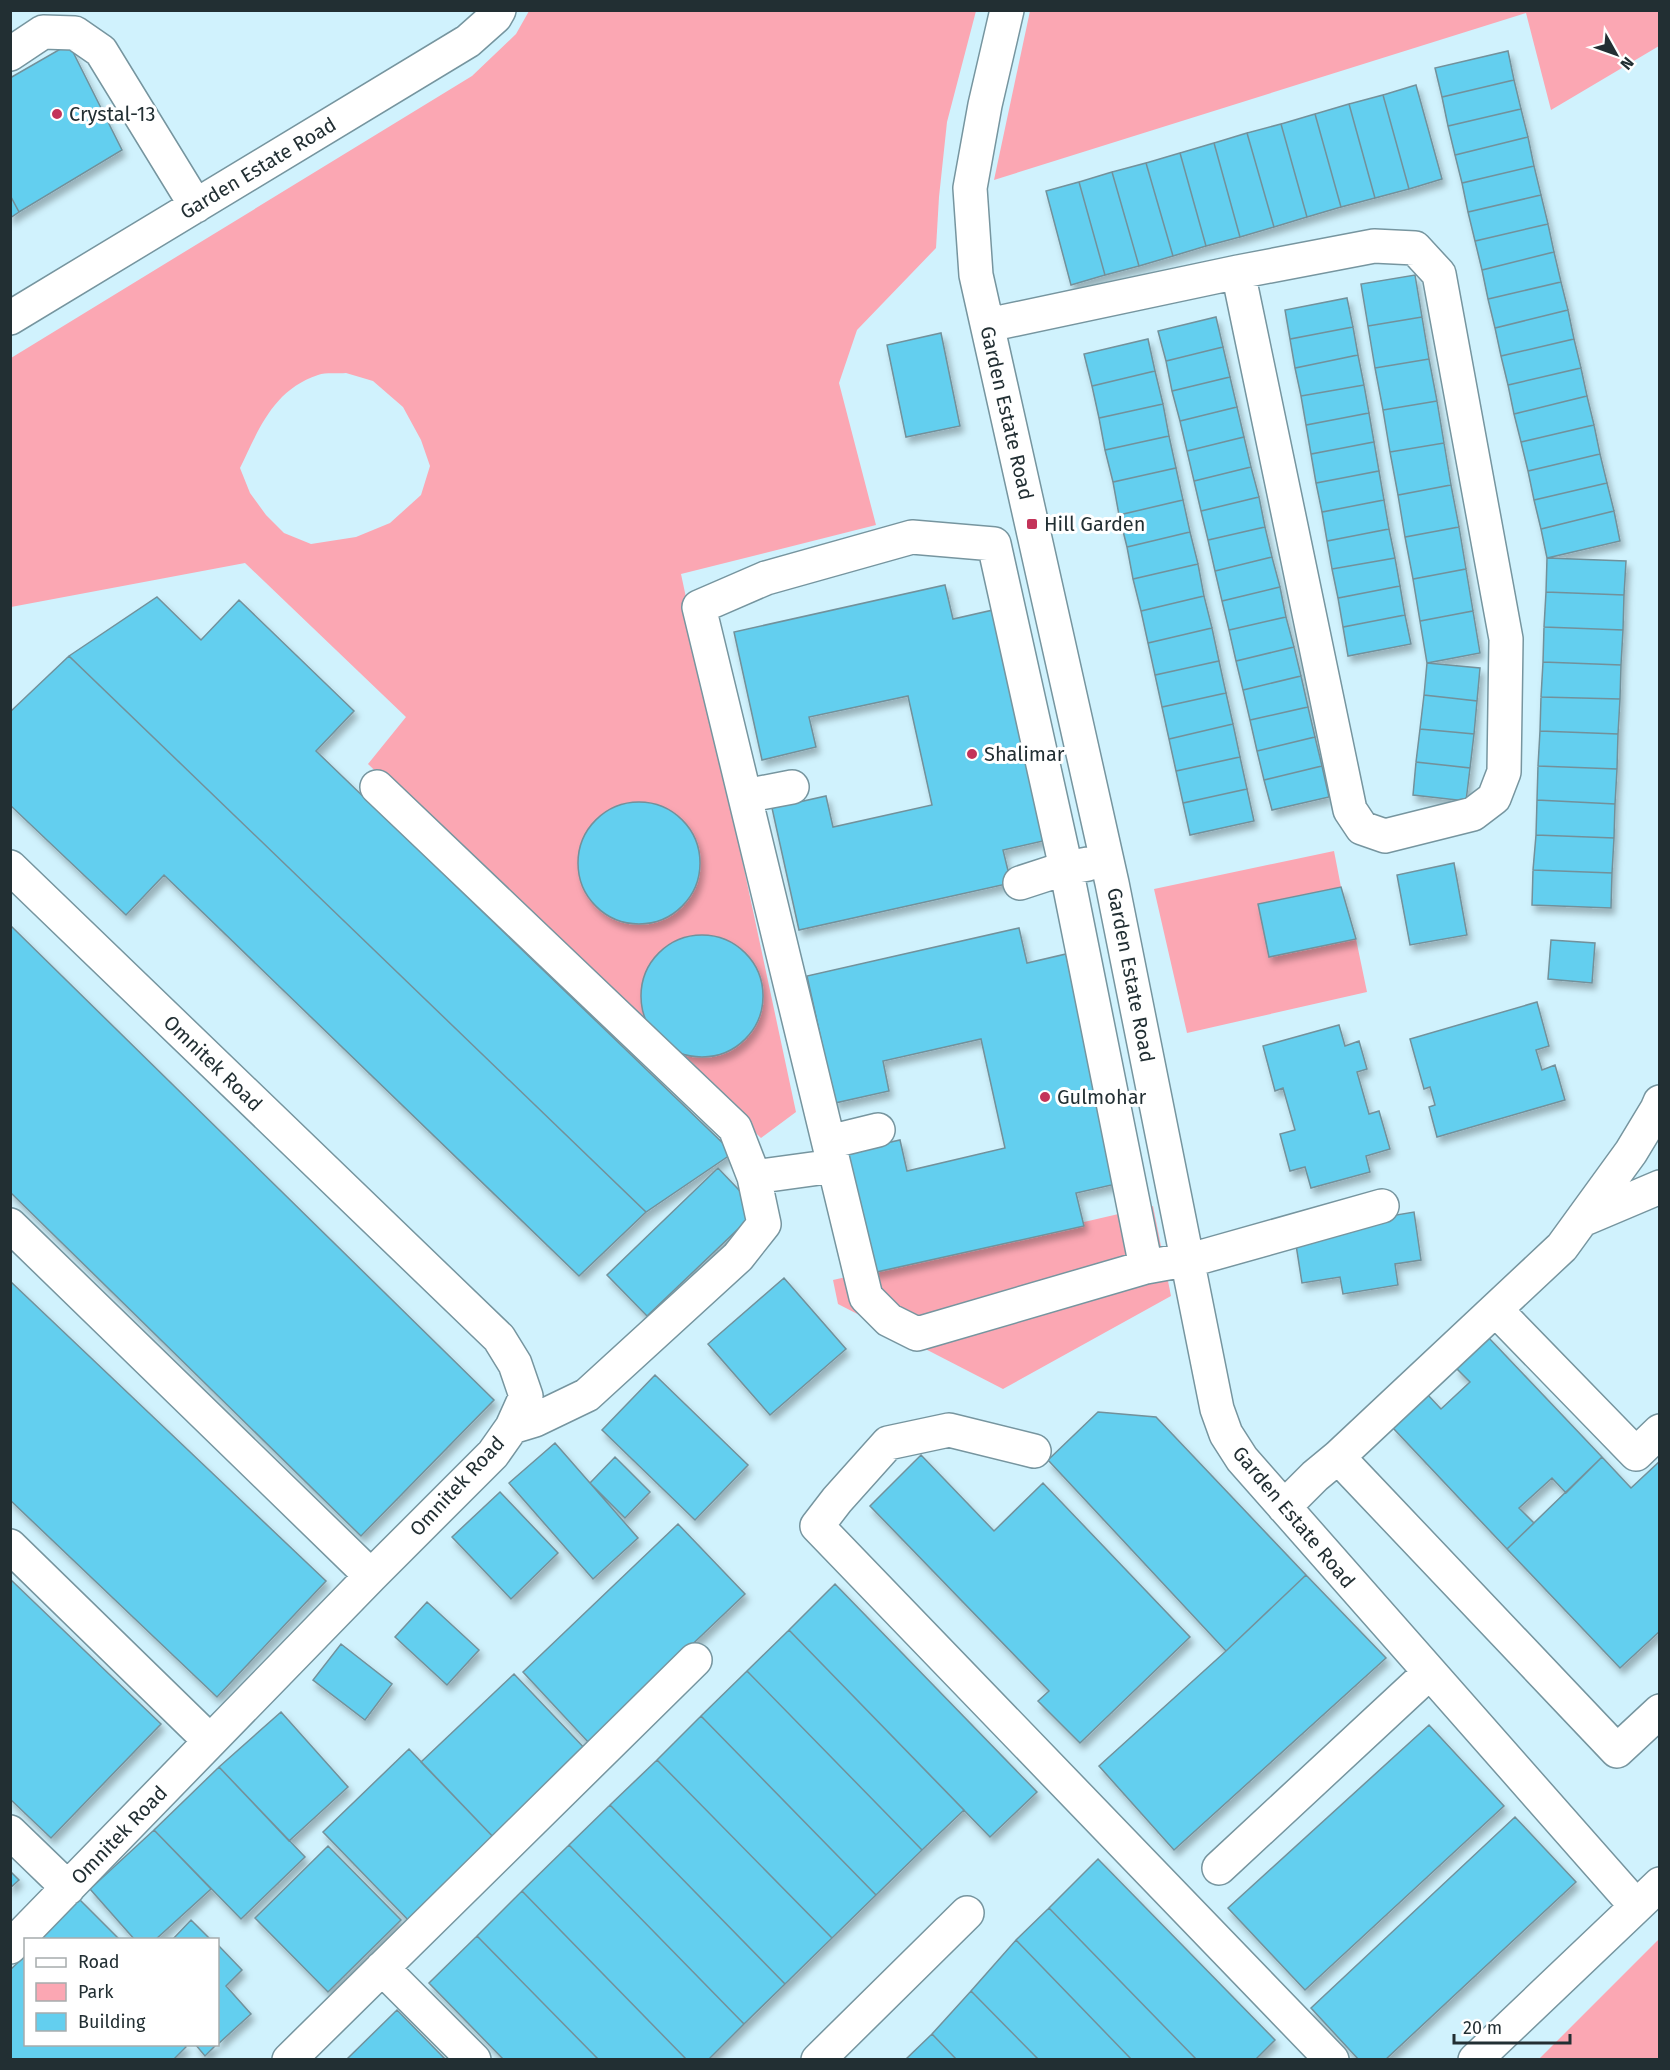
<svg xmlns="http://www.w3.org/2000/svg" width="1670" height="2070" font-family="'Fira Sans',sans-serif">
<defs>
<filter id="shadow"><feDropShadow dx="3.5" dy="6" stdDeviation="3" flood-color="#0004"/></filter>
</defs>
<rect width="100%" height="100%" fill="#d0f2fd"/>
<!-- green -->
<path fill="#fba7b3" fill-rule="evenodd" d="M529 11H976L947 122 939 197 936 248 857 330 839 383 876 525 681 574 796 1112 761 1138 368 764 406 717 245 563 11 607V358L472 76 516 34ZM346 373 373 381 403 407 421 440 430 466 421 495 390 523 356 537 311 544 284 533 266 515 250 493 240 468C259 429 273 390 318 375 326 372 338 374 346 373Z
M1030 11H1659V46L1551 110 1526 13 994 180Z
M1334 851 1341 887 1258 904 1269 956 1356 939 1367 992 1187 1033 1154 889Z
M1153 1206 1171 1296 1003 1389 838 1304 833 1280Z
M1659 1939V2059H1539Z"/>
<!-- building -->
<path fill="#63cfef" stroke="#72919b" stroke-width="1.5" filter="url(#shadow)" d="M69 44 122 150 19 212 10 195V78Z
M1508 51 1514 80 1442 97 1435 68Z
M1514 80 1521 109 1448 126 1442 97Z
M1416 85 1442 179 1409 189 1383 95Z
M1383 95 1409 189 1375 198 1349 104Z
M1349 104 1375 198 1341 207 1315 114Z
M1521 109 1528 137 1455 155 1448 126Z
M1315 114 1341 207 1307 217 1281 124Z
M1281 124 1307 217 1274 227 1247 133Z
M1247 133 1274 227 1240 237 1214 143Z
M1528 137 1534 166 1462 183 1455 155Z
M1214 143 1240 237 1206 246 1180 153Z
M1180 153 1206 246 1173 256 1146 163Z
M1146 163 1173 256 1139 266 1112 172Z
M1534 166 1541 195 1468 212 1462 183Z
M1112 172 1139 266 1105 275 1079 182Z
M1079 182 1105 275 1071 285 1046 191Z
M10 195 19 212 10 218Z
M1541 195 1548 224 1475 241 1468 212Z
M1548 224 1554 252 1482 270 1475 241Z
M1554 252 1561 282 1488 299 1482 270Z
M1415 275 1422 317 1368 326 1361 284Z
M1561 282 1568 310 1495 328 1488 299Z
M1347 298 1353 327 1290 339 1285 310Z
M1568 310 1574 339 1501 356 1495 328Z
M1216 317 1223 347 1166 361 1158 331Z
M1422 317 1429 359 1375 368 1368 326Z
M1353 327 1358 355 1295 368 1290 339Z
M941 333 960 426 906 437 887 345Z
M1148 339 1155 371 1092 386 1084 354Z
M1574 339 1581 368 1508 385 1501 356Z
M1223 347 1230 377 1172 391 1166 361Z
M1358 355 1364 385 1301 396 1295 368Z
M1429 359 1437 401 1383 410 1375 368Z
M1581 368 1587 396 1514 414 1508 385Z
M1155 371 1163 404 1099 418 1092 386Z
M1230 377 1237 407 1180 421 1172 391Z
M1364 385 1369 413 1306 425 1301 396Z
M1587 396 1594 425 1521 442 1514 414Z
M1437 401 1444 443 1390 452 1383 410Z
M1163 404 1169 436 1105 450 1099 418Z
M1237 407 1244 437 1187 451 1180 421Z
M1369 413 1374 442 1311 454 1306 425Z
M1594 425 1600 454 1528 471 1521 442Z
M1169 436 1176 468 1113 482 1105 450Z
M1244 437 1251 467 1194 481 1187 451Z
M1374 442 1379 471 1316 483 1311 454Z
M1444 443 1451 485 1398 495 1390 452Z
M1600 454 1607 483 1534 500 1528 471Z
M1251 467 1259 497 1201 511 1194 481Z
M1176 468 1183 500 1119 515 1113 482Z
M1379 471 1384 500 1322 512 1316 483Z
M1607 483 1614 511 1541 529 1534 500Z
M1451 485 1459 527 1405 537 1398 495Z
M1259 497 1265 527 1208 540 1201 511Z
M1183 500 1190 532 1127 547 1119 515Z
M1384 500 1389 529 1327 541 1322 512Z
M1614 511 1620 541 1547 558 1541 529Z
M1265 527 1272 557 1215 571 1208 540Z
M1459 527 1466 569 1413 579 1405 537Z
M1389 529 1395 558 1332 569 1327 541Z
M1190 532 1198 564 1133 579 1127 547Z
M1272 557 1280 587 1222 601 1215 571Z
M1395 558 1400 586 1338 598 1332 569Z
M1547 558 1626 561 1624 595 1546 592Z
M1198 564 1204 596 1141 611 1133 579Z
M1466 569 1473 611 1420 621 1413 579Z
M945 585 953 619 993 610 1043 841 1003 850 1011 883 799 930 772 808 826 796 833 827 932 805 908 696 809 717 816 747 762 760 734 632Z
M1400 586 1405 615 1343 627 1338 598Z
M1280 587 1286 617 1229 630 1222 601Z
M1546 592 1624 595 1623 630 1544 627Z
M1204 596 1212 628 1148 643 1141 611Z
M157 597 201 640 239 600 354 711 316 751 733 1153 646 1212 69 656Z
M1473 611 1480 653 1427 663 1420 621Z
M1405 615 1411 644 1348 656 1343 627Z
M1286 617 1294 647 1236 661 1229 630Z
M1544 627 1623 630 1621 665 1543 662Z
M1212 628 1219 661 1155 675 1148 643Z
M1294 647 1301 676 1243 690 1236 661Z
M69 656 646 1212 579 1276 164 875 126 915 10 805V712Z
M1219 661 1226 693 1162 707 1155 675Z
M1543 662 1621 665 1620 699 1541 697Z
M1427 663 1480 668 1477 701 1424 695Z
M1301 676 1308 707 1250 720 1243 690Z
M1226 693 1233 724 1169 739 1162 707Z
M1424 695 1477 701 1474 734 1420 729Z
M1541 697 1620 699 1618 734 1540 731Z
M1308 707 1315 737 1257 751 1250 720Z
M1233 724 1240 757 1176 771 1169 739Z
M1420 729 1474 734 1470 768 1416 762Z
M1540 731 1618 734 1617 769 1538 766Z
M1315 737 1322 766 1264 780 1257 751Z
M1240 757 1247 789 1183 803 1176 771Z
M1416 762 1470 768 1466 801 1413 795Z
M1322 766 1329 797 1272 810 1264 780Z
M1538 766 1617 769 1615 804 1537 800Z
M1247 789 1254 821 1190 835 1183 803Z
M1537 800 1615 804 1614 838 1536 835Z
M578 863a61 61 0 1 1 122 0a61 61 0 1 1-122 0Z
M1536 835 1614 838 1612 873 1533 870Z
M1454 863 1467 935 1410 945 1397 875Z
M1533 870 1612 873 1611 908 1532 905Z
M1341 887 1356 939 1269 957 1258 904Z
M10 925 494 1400 361 1536 10 1192Z
M1019 928 1027 963 1066 954 1116 1184 1076 1193 1084 1226 872 1273 846 1152 900 1140 907 1171 1005 1148 981 1039 883 1061 889 1091 835 1103 807 976Z
M641 996a61 61 0 1 1 122 0a61 61 0 1 1-122 0Z
M1551 940 1595 943 1592 983 1548 979Z
M1537 1002 1549 1046 1536 1050 1542 1070 1555 1065 1565 1100 1437 1137 1429 1107 1435 1105 1430 1087 1424 1089 1410 1039Z
M1339 1025 1345 1046 1359 1041 1367 1069 1357 1072 1369 1114 1379 1111 1390 1149 1366 1156 1370 1172 1311 1188 1305 1167 1290 1171 1280 1134 1295 1130 1283 1088 1275 1091 1263 1046Z
M718 1168 758 1210 647 1316 607 1275Z
M1414 1212 1421 1260 1395 1264 1398 1285 1343 1294 1340 1277 1302 1283 1294 1232Z
M784 1278 846 1349 770 1415 708 1344Z
M10 1281 326 1581 217 1697 10 1500Z
M1488 1337 1602 1457 1566 1493 1552 1478 1519 1508 1534 1523 1507 1549 1393 1428 1428 1395 1441 1409 1470 1382 1456 1368Z
M655 1375 748 1465 695 1520 602 1430Z
M1098 1412 1156 1417 1306 1575 1226 1651 1048 1460Z
M555 1443 638 1538 593 1579 509 1483Z
M921 1455 994 1531 1043 1483 1190 1637 1080 1743 1038 1701 1049 1691 870 1506Z
M615 1457 650 1492 625 1518 590 1483Z
M1602 1457 1631 1488 1660 1461V1631L1620 1668 1507 1549Z
M500 1492 558 1553 511 1599 452 1537Z
M678 1524 745 1594 589 1743 523 1672Z
M1306 1575 1386 1658 1174 1850 1099 1766 1226 1651Z
M10 1579 161 1724 51 1838 10 1799Z
M835 1584 1037 1792 990 1837 789 1630Z
M427 1602 479 1650 447 1685 395 1637Z
M789 1630 964 1810 922 1850 747 1671Z
M341 1644 392 1684 365 1720 313 1680Z
M747 1671 922 1850 876 1895 701 1716Z
M514 1674 589 1753 497 1841 421 1762Z
M281 1712 348 1787 289 1841 219 1767Z
M701 1716 876 1895 832 1938 657 1760Z
M1429 1725 1504 1806 1305 1990 1228 1908Z
M409 1749 497 1841 411 1923 323 1832Z
M657 1760 832 1938 785 1984 610 1805Z
M219 1767 305 1857 241 1919 154 1830Z
M610 1805 785 1984 744 2024 569 1845Z
M1515 1817 1576 1882 1385 2060H1359L1311 2008Z
M154 1830 211 1889 155 1940H135L90 1889Z
M569 1845 744 2024 708 2060H687L522 1891Z
M328 1846 401 1920 328 1992 255 1918Z
M1098 1859 1275 2040 1255 2060H1197L1049 1908Z
M10 1871 19 1880 10 1888Z
M522 1891 687 2060H599L477 1936Z
M79 1899 120 1940H40Z
M1049 1908 1197 2060H1132L1016 1940Z
M191 1920 211 1940H172Z
M477 1936 599 2060H504L429 1983Z
M1016 1940 1132 2060H1039L971 1991Z
M218 1945 242 1970 226 1986 251 2014 218 2044Z
M26 1955V2044H184L186 2047 173 2060H10V1970Z
M971 1991 1039 2060H957L932 2034Z
M397 2010 446 2060H346Z
M932 2034 957 2060H905Z
M195 2044H217L205 2056Z"/>
<g fill="none" stroke-linecap="round" stroke-linejoin="round">
<!-- minor casing -->
<g stroke="#76959f" stroke-width="36">
<path id="minor" d="M1007 10 985 105 970 188 976 275 1112 883 1217 1409 1226 1434 1242 1459 1636 1906
M10 54 43 32 75 33 101 51 196 206
M10 318 468 41 495 17 499 10
M988 325 1238 272 1374 246 1415 248 1439 274 1506 639 1504 772 1494 798 1473 814 1385 836 1362 828 1350 810 1238 272
M377 787 735 1128 754 1177 764 1224 738 1257 587 1395 535 1420 512 1427
M745 796 792 787
M10 867 499 1338 515 1364 526 1396 512 1427 493 1454 371 1576 10 1947
M1020 883 1066 868 1088 864
M829 1142 878 1130
M754 1177 834 1166
M1582 1220 1660 1187
M10 1225 371 1576
M1146 1267 917 1334 889 1320 866 1297 699 607 766 578 912 537 994 544 1066 868 1146 1267 1201 1257 1382 1206
M1496 1310 1636 1454 1660 1431
M1034 1451 949 1430 888 1443 837 1500 817 1526 1332 2060
M1338 1457 1617 1751 1660 1711
M1284 1507 1315 1476 1338 1457 1562 1247 1631 1152 1657 1109 1660 1102
M10 1546 210 1741
M10 1832 68 1888
M1219 1868 1429 1673
M382 1968 474 2060
M289 2060 695 1660
M818 2060 967 1913
M1475 2060 1660 1884"/>
</g>
<!-- minor -->
<use href="#minor" stroke="#fff" stroke-width="33"/>
</g>
<!-- markers -->
<g fill="#c33359" stroke="#fff" stroke-width="2">
<circle cx="57" cy="114" r="6"/>
<rect x="1026" y="518" width="12" height="12" rx="3"/>
<circle cx="972" cy="754" r="6"/>
<circle cx="1045" cy="1097" r="6"/>
</g>
<g text-anchor="middle" dominant-baseline="central" stroke-width="6" stroke-linejoin="round" paint-order="stroke">
<!-- poi labels -->
<g font-size="20" fill="#222f33" stroke="#fff" text-anchor="start">
<text x="69" y="114">Crystal-13</text>
<text x="1044" y="524">Hill Garden</text>
<text x="984" y="754">Shalimar</text>
<text x="1057" y="1097">Gulmohar</text>
</g>
<!-- street labels -->
<g font-size="20" fill="#222f33" stroke="#fff">
<text transform="translate(258 168) rotate(-31)">Garden Estate Road</text>
<text transform="translate(1007 413) rotate(77)">Garden Estate Road</text>
<text transform="translate(1131 975) rotate(79)">Garden Estate Road</text>
<text transform="translate(213 1063) rotate(44)">Omnitek Road</text>
<text transform="translate(457 1486) rotate(-47)">Omnitek Road</text>
<text transform="translate(1294 1517) rotate(50)">Garden Estate Road</text>
<text transform="translate(119 1835) rotate(-46)">Omnitek Road</text>
</g>
</g>
<!-- border -->
<rect width="1670" height="2070" fill="none" stroke="#222f33" stroke-width="24"/>
<!-- legend -->
<rect x="24" y="1938" width="195" height="108" fill="#ffffff" stroke="#a7acad" stroke-width="1.5"/>
<rect x="36" y="1958" width="30" height="9" fill="#ffffff" stroke="#a7acad" stroke-width="1.5"/>
<text x="78" y="1968" font-size="18" fill="#222f33">Road</text>
<rect x="36" y="1983" width="30" height="18" fill="#fba7b3" stroke="#a7acad" stroke-width="1.5"/>
<text x="78" y="1998" font-size="18" fill="#222f33">Park</text>
<rect x="36" y="2013" width="30" height="18" fill="#63cfef" stroke="#a7acad" stroke-width="1.5"/>
<text x="78" y="2028" font-size="18" fill="#222f33">Building</text>
<!-- north arrow -->
<g transform="translate(1616 54) rotate(130)" stroke="#ffffff" stroke-width="4.5" paint-order="stroke">
<path d="M0-4.5L10 22L0 15L-10 22Z" fill="#222f33"/>
<text y="-9" font-size="16" font-weight="bold" text-anchor="middle" fill="#222f33">N</text>
</g>
<!-- scale -->
<path d="M1454 2034v9h116v-9" fill="none" stroke="#222f33" stroke-width="3"/>
<text x="1463" y="2034" font-size="18" fill="#222f33" stroke="#ffffff" stroke-width="4.5" paint-order="stroke">20 m</text>
</svg>
